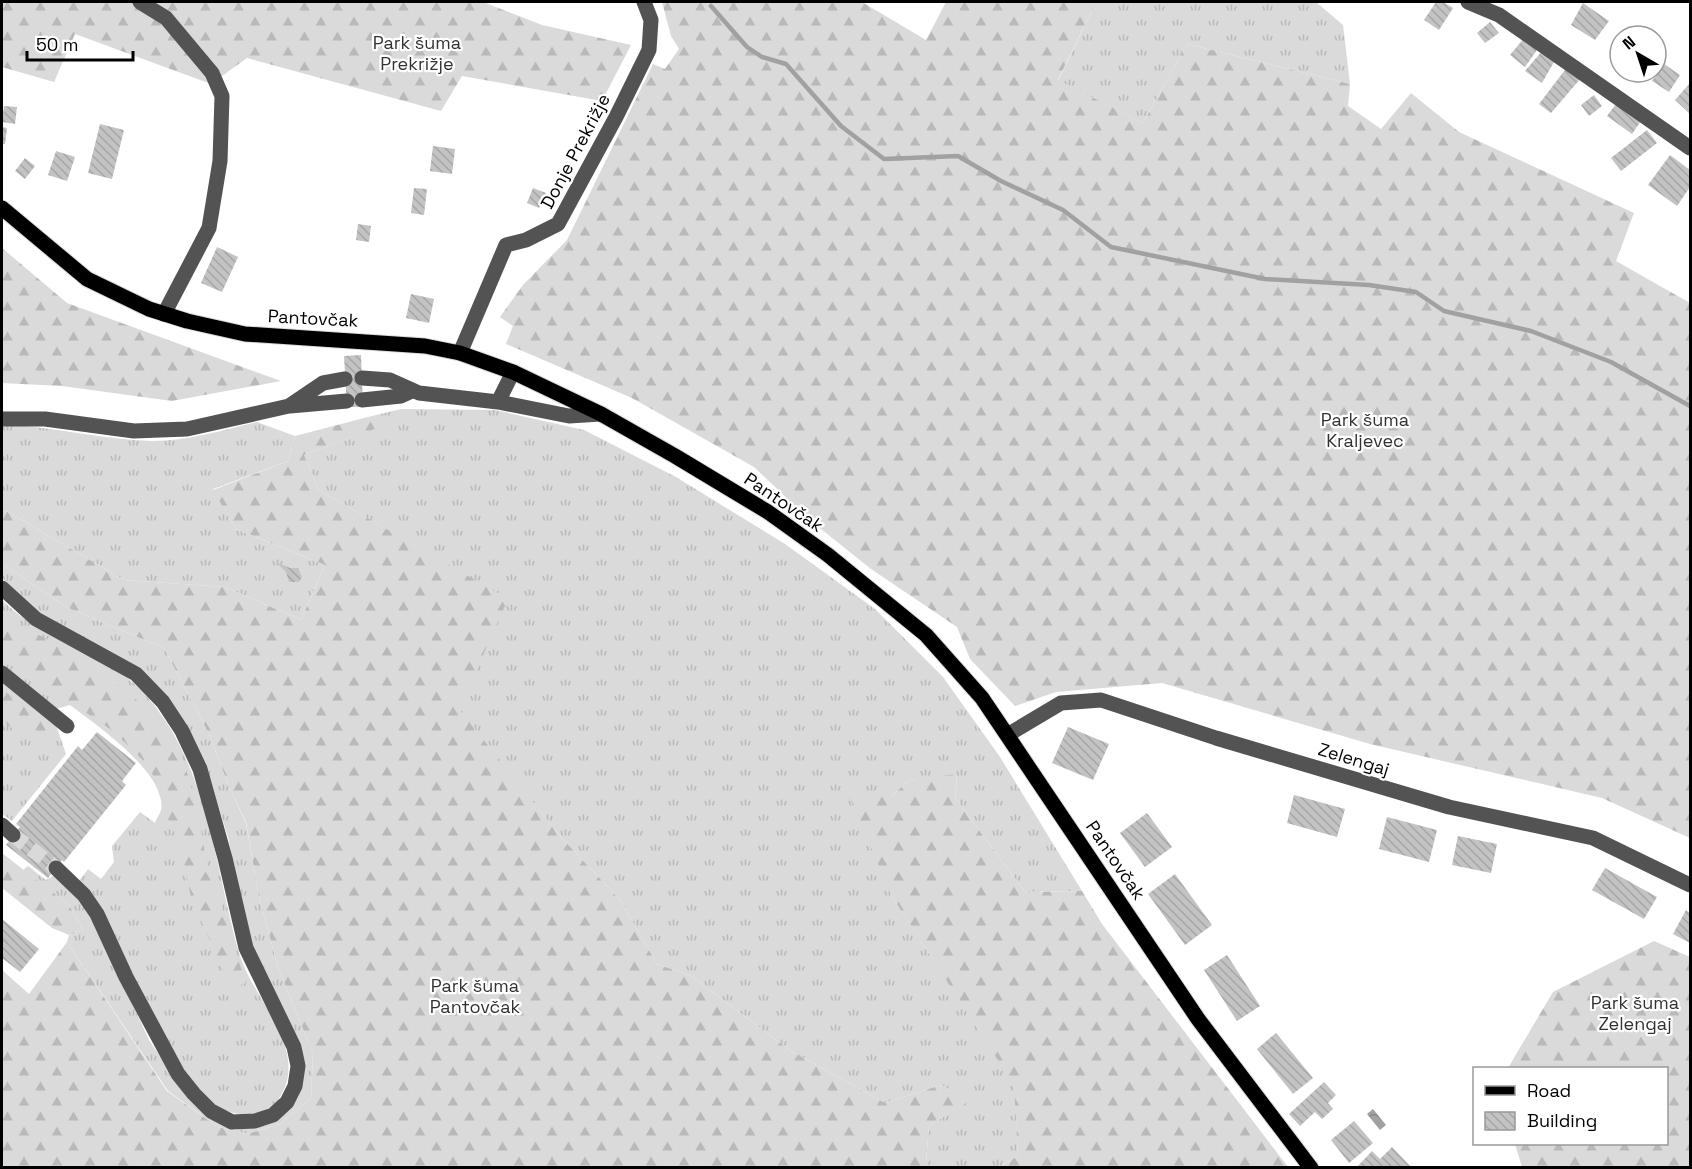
<svg xmlns="http://www.w3.org/2000/svg" width="1692" height="1169" font-family="'Space Grotesk',sans-serif">
<defs>
<pattern id="grass-tufts" width="24" height="20" patternUnits="userSpaceOnUse" patternTransform="scale(1.5)"><rect width="24" height="20" fill="#dadada"/><path d="M3 7l-1-3M5 7V3M7 7l1-3M15 17l-1-3M17 17v-4M19 17l1-3" fill="none" stroke="#b9b9b9"/></pattern>
<pattern id="forest-firs" width="22" height="20" patternUnits="userSpaceOnUse" patternTransform="scale(1.5)"><rect width="22" height="20" fill="#dadada"/><path d="M5 1l3.5 6h-7zM16 11l3.5 6h-7z" fill="#b9b9b9"/></pattern>
<pattern id="water-waves" width="16" height="10" patternUnits="userSpaceOnUse" patternTransform="scale(1.5)"><rect width="16" height="10" fill="#a1a1a1"/><path d="M0 5q4-4 8 0t8 0" fill="none" stroke="#898989"/></pattern>
<pattern id="building-back-hatch" width="6" height="6" patternUnits="userSpaceOnUse" patternTransform="scale(1.5)"><rect width="6" height="6" fill="#c3c3c3"/><path d="M-1 5l2 2M0 0l6 6M5-1l2 2" fill="none" stroke="#a6a6a6"/></pattern>
</defs>
<rect width="100%" height="100%" fill="#fff"/>
<!-- grass -->
<path fill="url(#grass-tufts)" d="M1096 2H1316L1343 25 1350 84 1187 44 1143 123 1058 81Z
M401 409 495 410 584 430 676 477 785 544 875 609 943 677 1000 757 1082 891 1025 892 955 798 957 775 909 780 892 796 891 895 1015 1085 1018 1156 999 1167H932L926 1164 929 1126 968 1101 941 1085 885 1103 791 1051 691 976 657 964 620 900 561 837 458 709 507 599 319 490 304 455 376 428 368 417Z
M257 422 295 436 288 461 213 489 236 529 325 565 301 620 225 587 124 580 8 512 2 511V427L9 425C57 427 104 440 152 441 188 441 223 430 257 422Z
M2 563 66 607 164 648 210 736 229 787 246 823 258 892 278 968 313 1053 311 1098 280 1124 247 1134 218 1127 168 1091 67 942 69 935 83 930 69 905 23 870 28 866 46 880 54 875 80 897 95 922 149 1040 189 1100 207 1117 235 1130 267 1125 284 1114 298 1098 303 1079 302 1046 252 947 228 837 209 777 164 695 53 623 16 594 2 577Z
M2 600C37 635 86 650 126 677 143 689 156 707 167 723 211 793 217 875 239 953 249 988 284 1024 288 1060 290 1076 286 1092 274 1104 257 1122 226 1115 210 1101 179 1073 161 1034 142 998 121 959 100 920 79 881L88 869 101 879 114 862 112 846 140 812 155 823C156 819 160 814 161 810 168 774 95 724 70 705L56 709 2 665Z
M2 680 55 722 66 754 12 821 2 814Z"/>
<!-- forest -->
<path fill="url(#forest-firs)" d="M2 2H483L542 25 631 45 602 101 462 76 441 111 247 58 211 84 75 34 54 82 2 67Z
M662 2H862L926 40 946 2H1096L1058 80 1143 123 1187 44 1350 84 1348 106 1381 129 1411 93 1459 132 1634 213 1616 261 1690 303V838L1602 798 1370 744 1162 683 1056 692 1015 706 970 659 957 627 871 569 811 521 754 467 632 398 506 344 513 326 500 317 523 285 567 240 653 64 665 69 679 49 671 36Z
M2 248 67 303 281 381 172 401 62 386 2 383Z
M368 417 377 428 304 455 319 490 508 599 459 709 561 837 620 900 657 964 691 976 791 1051 885 1103 941 1085 969 1101 929 1126 926 1163 932 1167H2V970L29 994 67 942 167 1091 218 1127 247 1134 280 1124 311 1098 313 1053 278 968 258 892 246 822 229 787 210 736 164 648 66 607 2 563V511L8 512 124 580 225 587 301 620 325 565 236 529 213 490 288 461 295 436Z
M2 616 72 652 131 694 179 746 197 806 207 866 246 983 231 988 191 898 181 846 167 817 150 767 113 731 19 667 2 649Z
M2 689 49 725 48 753 2 721Z
M957 774 955 798 1025 892 1082 891 1102 924 1288 1167H999L1018 1156 1014 1085 891 895 849 796H892L909 780Z
M2 853 69 905 83 930 69 935 52 928 2 888Z
M1654 941 1690 957V1167H1522L1515 1144H1666V1068H1508L1553 992Z"/>
<!-- water -->
<path fill="url(#water-waves)" d="M1373 1109 1386 1125 1380 1130 1367 1114Z"/>
<g fill="none" stroke-linecap="round" stroke-linejoin="round">
<!-- stream -->
<path stroke="#a1a1a1" stroke-width="4.5" d="M711 6 747 47 762 57 786 64 841 126 884 159 958 156 1001 181 1063 210 1111 247 1265 279 1369 285 1416 292 1444 311 1531 331 1611 362 1690 406"/>
</g>
<!-- building -->
<path fill="url(#building-back-hatch)" d="M1436 2H1443L1453 8 1439 30 1424 20Z
M1583 3 1609 21 1595 40 1571 25Z
M1490 22 1499 33 1485 43 1477 33Z
M1525 37 1539 47 1525 67 1510 55Z
M1543 50 1554 62 1542 83 1525 71Z
M1664 64 1680 75 1669 92 1652 81Z
M1568 66 1581 78 1551 113 1539 104Z
M1690 83V114L1675 100Z
M1594 95 1602 106 1589 116 1581 105Z
M1619 100 1643 118 1632 134 1607 116Z
M4 106 17 107 15 124 2 122Z
M100 124 124 130 112 179 88 173Z
M2 127 7 128 5 144H2Z
M1647 130 1657 143 1621 171 1611 158Z
M433 146 455 149 452 174 430 171Z
M56 151 75 157 67 181 48 175Z
M1670 155 1690 170V187L1677 206 1648 185Z
M25 158 35 166 25 179 15 171Z
M414 188 427 189 424 215 411 213Z
M533 188 546 193 539 208 527 203Z
M358 224 371 226 369 242 356 240Z
M217 247 238 257 222 292 201 283Z
M411 294 434 299 429 323 406 318Z
M361 355 363 407H347L344 356Z
M276 562 290 568H298L302 577 299 582H289L286 572Z
M1068 727 1109 744 1093 780 1052 763Z
M97 732 136 763 122 781 126 785 64 862 62 860 48 878 6 845 20 827 16 824 78 746 82 750Z
M1294 795 1345 809 1337 837 1287 823Z
M1147 813 1172 847 1145 867 1120 833Z
M1387 817 1437 830 1429 862 1379 849Z
M1458 836 1497 844 1491 873 1452 865Z
M1605 868 1657 897 1644 919 1592 890Z
M1175 874 1212 925 1185 945 1148 894Z
M1686 910 1690 913V943L1673 934Z
M2 919 39 949 20 972 2 958Z
M1227 955 1260 1006 1237 1021 1204 970Z
M1276 1033 1313 1078 1293 1094 1257 1049Z
M1324 1082 1336 1095 1328 1103 1333 1109 1322 1119 1315 1112 1300 1126 1289 1114Z
M1354 1121 1373 1143 1349 1163 1331 1140Z
M1392 1147 1412 1168H1356L1372 1151 1380 1159Z"/>
<g fill="none" stroke-linecap="round" stroke-linejoin="round">
<!-- minor-tunnel -->
<path stroke="#d9d9d9" stroke-width="15" stroke-dasharray="15 8" stroke-linecap="butt" d="M13 835 56 868"/>
<!-- major casing -->
<g stroke="#dbdbdb" stroke-width="17">
<path id="major" d="M2 208 87 279 149 309 187 321 245 334 425 346 460 353 513 372 601 414 675 456 768 512 828 555 926 635 982 698 1198 1019 1311 1168"/>
</g>
<!-- minor -->
<path stroke="#535353" stroke-width="15" d="M140 2 166 18 212 73 222 96 220 161 209 228 164 314
M1468 2 1499 15 1690 148
M460 353 506 245 526 240 558 224 616 117 649 50 651 20 644 2
M362 378 390 380 419 393 498 402 513 372
M362 400 401 396 412 391
M498 402 569 416 601 414
M290 406 347 401
M2 419H45L134 431 187 429 289 406 323 383 345 379
M2 588 36 619 136 674 163 702 182 731 200 769 225 858 246 948 294 1047 298 1066 295 1086 287 1102 273 1115 255 1121 232 1122 211 1111 194 1094 178 1074 126 977 97 914 84 895 56 868
M2 673 67 726
M1009 734 1061 703 1101 700 1216 738 1449 807 1593 838 1690 885
M2 825 13 835"/>
<!-- major -->
<use href="#major" stroke="#000" stroke-width="15"/>
</g>
<g text-anchor="middle" dominant-baseline="central" stroke-width="4.5" stroke-linejoin="round" paint-order="stroke">
<!-- park labels -->
<g font-size="18" fill="#313131" stroke="#fff">
<text x="417" y="42">Park šuma<tspan x="417" dy="21">Prekrižje</tspan></text>
<text x="1365" y="419">Park šuma<tspan x="1365" dy="21">Kraljevec</tspan></text>
<text x="475" y="985">Park šuma<tspan x="475" dy="21">Pantovčak</tspan></text>
<text x="1635" y="1002">Park šuma<tspan x="1635" dy="21">Zelengaj</tspan></text>
</g>
<!-- street labels -->
<g font-size="18" fill="#000" stroke="#fff">
<text transform="translate(575 151) rotate(-62)">Donje Prekrižje</text>
<text transform="translate(313 318) rotate(3)">Pantovčak</text>
<text transform="translate(784 502) rotate(34)">Pantovčak</text>
<text transform="translate(1354 759) rotate(17)">Zelengaj</text>
<text transform="translate(1116 860) rotate(56)">Pantovčak</text>
</g>
</g>
<!-- border -->
<rect width="1692" height="1169" fill="none" stroke="#000000" stroke-width="6"/>
<!-- legend -->
<rect x="1473" y="1067" width="195" height="78" fill="#ffffff" stroke="#999999" stroke-width="1.5"/>
<rect x="1485" y="1086" width="30" height="9" fill="#000000" stroke="#999999" stroke-width="1.5"/>
<text x="1527" y="1097" font-size="18" fill="#000000">Road</text>
<rect x="1485" y="1112" width="30" height="18" fill="url(#building-back-hatch)" stroke="#999999" stroke-width="1.5"/>
<text x="1527" y="1127" font-size="18" fill="#000000">Building</text>
<!-- north arrow -->
<g transform="translate(1638 54) rotate(321)"><circle r="28" fill="#ffffff" stroke="#999999" stroke-width="1.5"/>
<path d="M0-4.5L10 22L0 15L-10 22Z" fill="#000000"/>
<text y="-9" font-size="16" font-weight="bold" text-anchor="middle" fill="#000000">N</text>
</g>
<!-- scale -->
<path d="M27 51v9h106v-9" fill="none" stroke="#000000" stroke-width="3"/>
<text x="36" y="51" font-size="18" fill="#000000" stroke="#ffffff" stroke-width="4.5" paint-order="stroke">50 m</text>
</svg>
